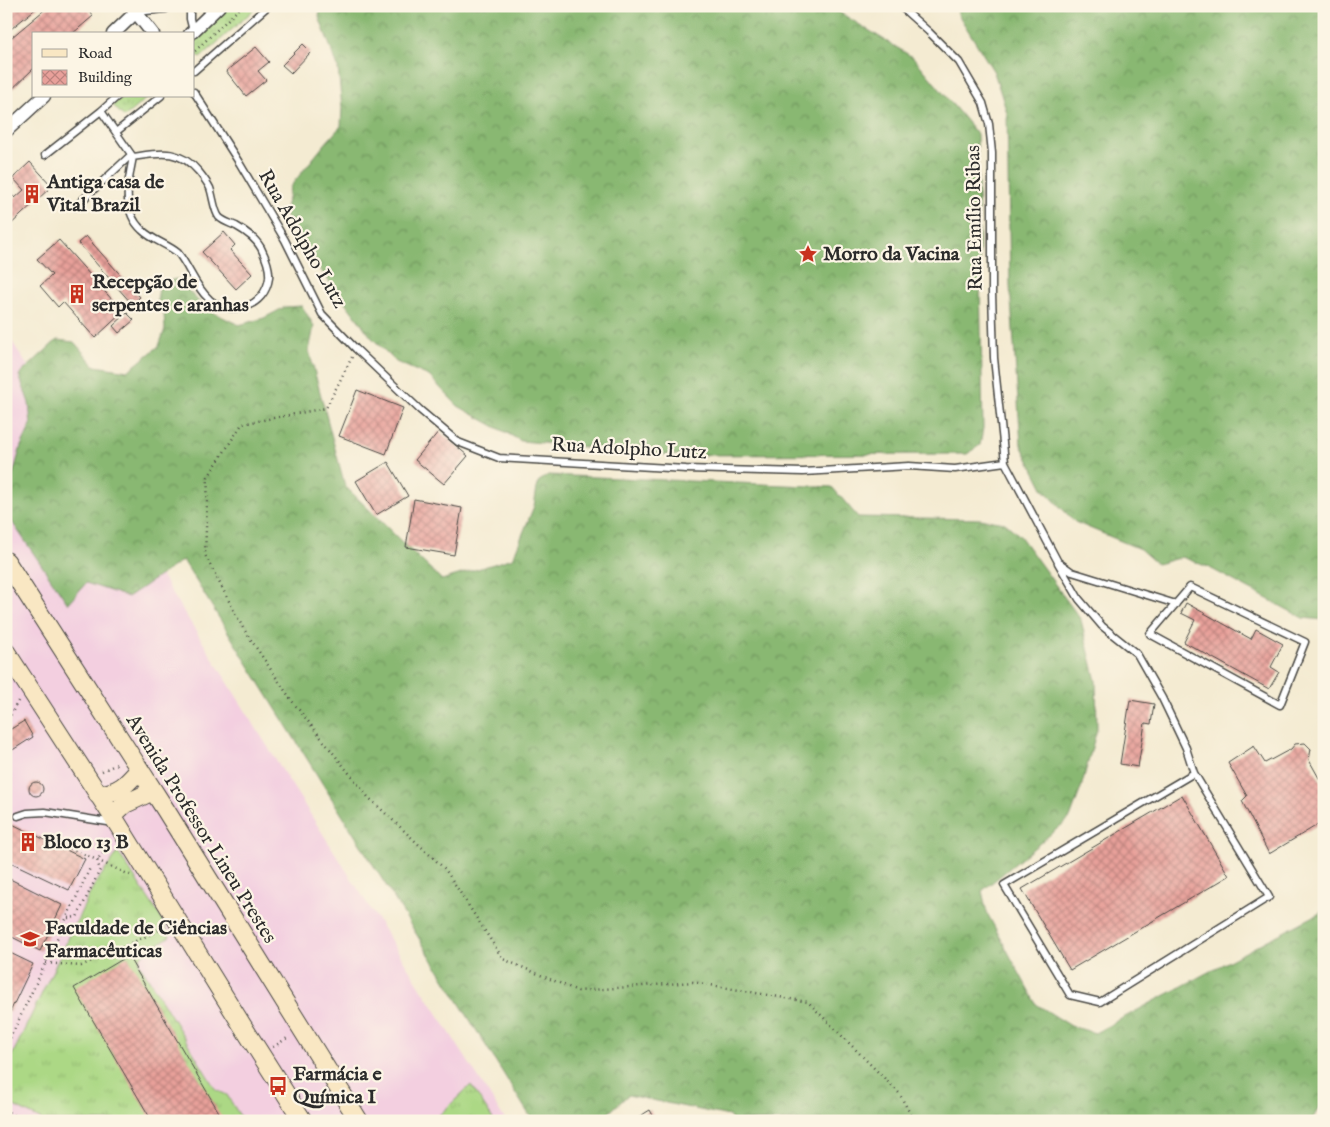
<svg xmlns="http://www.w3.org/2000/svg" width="1330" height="1127" font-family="'IM FELL English',serif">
<defs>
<pattern id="grass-tufts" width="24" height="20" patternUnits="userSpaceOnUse" patternTransform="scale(1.25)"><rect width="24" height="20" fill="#acd885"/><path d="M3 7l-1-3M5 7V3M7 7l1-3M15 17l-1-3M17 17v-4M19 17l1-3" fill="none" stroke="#94ba73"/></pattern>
<pattern id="forest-crowns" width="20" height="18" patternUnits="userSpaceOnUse" patternTransform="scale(1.25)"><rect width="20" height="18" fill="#89b872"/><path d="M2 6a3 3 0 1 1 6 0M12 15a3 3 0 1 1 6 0" fill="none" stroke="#70965e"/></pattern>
<pattern id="building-cross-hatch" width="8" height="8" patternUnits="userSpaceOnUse" patternTransform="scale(1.25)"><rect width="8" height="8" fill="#e8a09a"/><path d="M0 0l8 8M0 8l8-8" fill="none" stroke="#bc837e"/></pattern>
</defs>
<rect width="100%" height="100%" fill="#fcf5e5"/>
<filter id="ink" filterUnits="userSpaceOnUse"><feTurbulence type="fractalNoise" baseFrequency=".02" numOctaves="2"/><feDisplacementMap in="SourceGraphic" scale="10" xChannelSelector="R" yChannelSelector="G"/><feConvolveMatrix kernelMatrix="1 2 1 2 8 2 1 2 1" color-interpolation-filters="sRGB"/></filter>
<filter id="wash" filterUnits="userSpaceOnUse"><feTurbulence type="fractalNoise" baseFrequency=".0096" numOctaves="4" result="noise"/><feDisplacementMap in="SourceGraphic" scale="20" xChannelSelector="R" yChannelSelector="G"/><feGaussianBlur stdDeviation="1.12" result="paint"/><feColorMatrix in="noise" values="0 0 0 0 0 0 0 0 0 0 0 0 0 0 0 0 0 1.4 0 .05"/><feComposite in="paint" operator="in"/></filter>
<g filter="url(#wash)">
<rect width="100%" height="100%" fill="#f4ebd2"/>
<!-- built -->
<path fill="#f3cfe0" d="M6 332 164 580 286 776 506 1121H6Z"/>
<!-- grass -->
<path fill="url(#grass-tufts)" stroke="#6c8258" d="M228 6H258L200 58 194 49V39Z
M123 96H149L124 117 113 105Z
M118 852 160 916 170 936 140 957 139 963 216 1090 227 1095 243 1121H44L6 1102V1068L93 887Z
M471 1085 494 1121H433Z"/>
<!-- forest -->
<path fill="url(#forest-crowns)" stroke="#5a724e" d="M320 6H829L914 58 977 134 983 428 980 445 967 454 674 455 521 441 458 406 429 376 396 362 372 338 317 265 285 215 290 187 324 145 341 126 342 108 338 67 319 17Z
M958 6H1324V620L1303 618 1208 567 1182 557 1157 564 1140 549 1075 522 1044 490 1021 445 1010 286 1007 113 994 72 958 14Z
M177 279 206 309 239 325 264 318 285 307 302 306 314 326 309 351 345 486 403 543 442 580 513 558 534 506 538 482 548 475 832 487 858 517 981 519 1005 523 1020 536 1081 620 1096 681 1097 729 1081 788 1070 818 982 891 987 913 1036 1004 1071 1026 1095 1033 1268 940 1324 911V1101L1311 1121H733L729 1116 628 1095 600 1121H533L183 560 128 597 86 583 68 604 10 519 12 478 21 446 31 425 29 403 19 375 57 340 74 342 95 366 128 371 159 346 165 329 164 313 157 300 160 283Z"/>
<g id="blocks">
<!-- building -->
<path fill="url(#building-cross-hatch)" d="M6 6H39L6 33Z
M49 6H85L93 16 72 34H34V68L6 95V42Z
M303 44 311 52 291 73 282 65Z
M256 47 269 62 258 71 266 80 246 96 226 71Z
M30 162 52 186 6 229V176L13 184 7 190 15 198 24 190 13 178Z
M224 232 235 245 230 250 252 274 236 289 202 252Z
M86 236 140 297 132 304 78 243Z
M59 240 123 312 95 338 63 302 58 307 40 286 52 275 37 259Z
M127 313 134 320 119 333 113 326Z
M357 390 403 408 386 454 339 436Z
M439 431 468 456 444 484 415 460Z
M388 462 408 496 376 515 356 481Z
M414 499 462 508 454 555 406 547Z
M1186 603 1251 639 1256 629 1283 644 1271 667 1279 672 1269 689 1184 642 1195 620 1181 613Z
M1130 700 1154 704 1151 724 1145 723 1138 767 1120 764Z
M24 721 33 737 11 751 6 744V732Z
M1305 743 1311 749 1309 760 1324 787V821L1269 854 1242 801 1247 796 1228 763 1254 746 1265 763 1291 749 1295 744Z
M29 789a7 7 0 1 1 14 0a7 7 0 1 1-14 0Z
M1182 795 1229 876 1070 970 1022 889Z
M6 821 85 859 69 890 6 860Z
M6 877 62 905 40 951 6 934Z
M6 951 33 964 10 1012 6 1010Z
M128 956 224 1121H152L74 988Z
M650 1110 656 1121H634L645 1113Z"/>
</g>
</g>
<g filter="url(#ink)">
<use href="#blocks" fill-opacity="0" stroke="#494844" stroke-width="1"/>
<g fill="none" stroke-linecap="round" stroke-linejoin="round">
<!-- lane casing -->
<g stroke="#494844" stroke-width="9">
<path id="lane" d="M190 6V19L193 31
M900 6 929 32 959 62 983 103 989 124 992 153V293L994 358 1005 462
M136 12 166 9
M194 71 268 6
M194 92 240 164 285 240 322 314 356 349 420 410 458 442 499 458 686 469 803 472 909 466 955 469 1005 462 1058 562 1072 572 1176 604
M101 111 133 157C128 181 121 211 142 230 152 240 167 244 178 253 190 268 195 287 210 300 232 317 265 307 269 278 270 269 265 256 261 248 256 239 245 231 236 226 230 223 224 222 219 217 214 211 213 196 210 188 207 182 203 177 199 172 179 148 160 153 133 157
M116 132 161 96
M45 155 101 111 118 96
M75 207 131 155
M1058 563 1079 599 1102 626 1137 654 1162 698 1186 748 1194 773 1004 885 1070 995 1100 1002 1269 897 1194 773
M1190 587 1305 642 1280 705 1150 634Z
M18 816 27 813 45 812 114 823"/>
</g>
<!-- street casing -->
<g stroke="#494844" stroke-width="15">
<path id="street" d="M131 6 153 34
M113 34 136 12
M190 34 219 6
M6 131 44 96"/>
</g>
<!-- secondary casing -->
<g stroke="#494844" stroke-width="20">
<path id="secondary" d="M6 561 165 809 359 1121
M6 652 117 823 242 1025 303 1121
M98 795C120 792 126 785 139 770
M112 816 125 804 153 791"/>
</g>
<!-- path -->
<path stroke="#494844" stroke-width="2.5" stroke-dasharray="1 4" stroke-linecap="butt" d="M195 51 242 6
M352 357 326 408 242 424 208 477 205 555 243 628 292 701 368 797 445 869 503 959 578 991 693 982 808 1002 899 1093 914 1121
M6 724 18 701
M102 771 117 764
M70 848 130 875
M68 918 77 917 100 870 97 860 111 843
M46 963 81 966 164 928
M6 1047 91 866
M273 1047 289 1037
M6 1116 8 1112 27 1121"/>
<!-- lane -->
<use href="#lane" stroke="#fff" stroke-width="6"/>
<!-- street -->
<use href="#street" stroke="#fff" stroke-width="12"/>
<!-- secondary -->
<use href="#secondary" stroke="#f9e7c3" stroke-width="18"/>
</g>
</g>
<!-- icons -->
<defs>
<g id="building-bare" transform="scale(1.5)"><path d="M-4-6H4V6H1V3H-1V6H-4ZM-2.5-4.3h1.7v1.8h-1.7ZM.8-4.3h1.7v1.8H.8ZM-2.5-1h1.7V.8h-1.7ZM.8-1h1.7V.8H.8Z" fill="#c8321e" stroke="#fcf5e5" stroke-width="2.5" paint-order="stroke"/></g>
<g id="sight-bare" transform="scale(1.5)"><path d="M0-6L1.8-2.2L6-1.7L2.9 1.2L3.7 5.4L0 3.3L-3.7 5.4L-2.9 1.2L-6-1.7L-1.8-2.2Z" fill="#c8321e" stroke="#fcf5e5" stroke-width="2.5" paint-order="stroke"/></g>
<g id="university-bare" transform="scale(1.5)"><path d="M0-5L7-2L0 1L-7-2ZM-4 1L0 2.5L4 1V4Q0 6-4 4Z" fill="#c8321e" stroke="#fcf5e5" stroke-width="2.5" paint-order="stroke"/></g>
<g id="bus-bare" transform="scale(1.5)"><path d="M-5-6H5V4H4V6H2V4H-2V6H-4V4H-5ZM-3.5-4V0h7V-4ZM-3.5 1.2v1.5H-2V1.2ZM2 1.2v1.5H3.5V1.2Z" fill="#c8321e" stroke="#fcf5e5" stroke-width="2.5" paint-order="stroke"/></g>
</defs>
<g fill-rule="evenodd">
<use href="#building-bare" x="32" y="194"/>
<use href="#sight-bare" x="808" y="254"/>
<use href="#building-bare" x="77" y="294"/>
<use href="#building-bare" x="28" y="842"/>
<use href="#university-bare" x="30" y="939"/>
<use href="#bus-bare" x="278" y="1086"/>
</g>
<g text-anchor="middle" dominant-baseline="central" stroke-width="4.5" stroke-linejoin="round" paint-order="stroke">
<!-- poi labels -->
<g font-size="20" font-weight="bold" fill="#2b2b2b" stroke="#fcf5e5" text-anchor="start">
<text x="47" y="182">Antiga casa de<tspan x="47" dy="23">Vital Brazil</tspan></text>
<text x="823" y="254">Morro da Vacina</text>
<text x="92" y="282">Recepção de<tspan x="92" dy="23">serpentes e aranhas</tspan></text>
<text x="43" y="842">Bloco 13 B</text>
<text x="45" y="928">Faculdade de Ciências<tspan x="45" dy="23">Farmacêuticas</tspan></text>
<text x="293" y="1074">Farmácia e<tspan x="293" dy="23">Química I</tspan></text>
</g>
<!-- street labels -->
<g font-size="20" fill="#2b2b2b" stroke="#fcf5e5">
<text transform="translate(975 218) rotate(-91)">Rua Emílio Ribas</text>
<text transform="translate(302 239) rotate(60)">Rua Adolpho Lutz</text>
<text transform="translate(629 449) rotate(3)">Rua Adolpho Lutz</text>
<text transform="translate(201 829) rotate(58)">Avenida Professor Lineu Prestes</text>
</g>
</g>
<!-- margin -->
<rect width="1330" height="1127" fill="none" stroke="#fcf5e5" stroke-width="25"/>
<!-- legend -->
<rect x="32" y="32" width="162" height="65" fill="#fcf5e5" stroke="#a8a49b"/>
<rect x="42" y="49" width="25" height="8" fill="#f9e7c3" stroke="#a8a49b"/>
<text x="78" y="58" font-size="15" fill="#2b2b2b">Road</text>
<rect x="42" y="70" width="25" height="15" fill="url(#building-cross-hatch)" stroke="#a8a49b"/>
<text x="78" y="82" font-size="15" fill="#2b2b2b">Building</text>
</svg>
